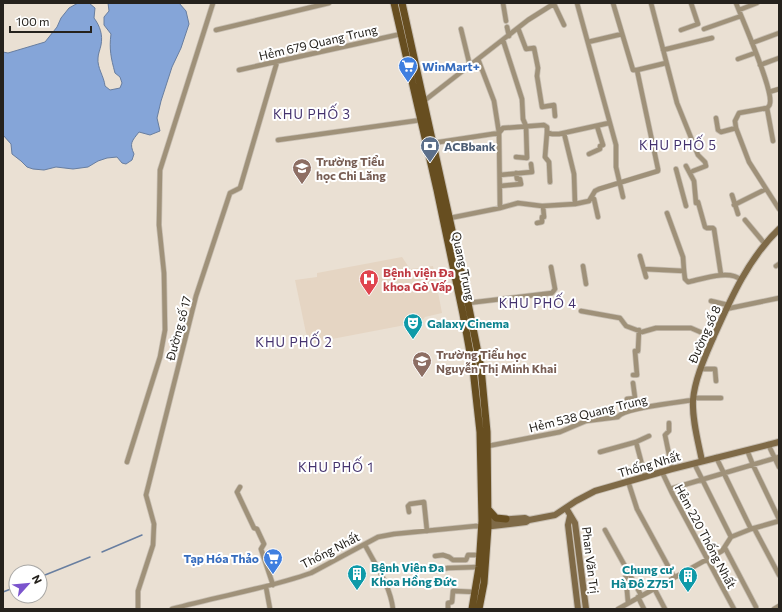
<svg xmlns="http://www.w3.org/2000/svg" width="782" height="612" font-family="Commissioner,sans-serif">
<rect width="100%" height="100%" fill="#eae0d3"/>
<!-- medical -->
<path fill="#e5d5c3" d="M402 257 410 269 433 266 442 313 425 317 421 322 311 343 306 333 295 280 317 277V273Z"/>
<!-- water -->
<path fill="#85a5d8" stroke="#687ea0" d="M78 3H89L95 8 94 18C100 26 103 35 101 45 100 50 98 54 98 58 97 68 104 76 105 86L110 90 120 88 122 83 120 77 115 73C111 58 109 49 111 34L104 25V17L109 11 108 3H179L186 11 189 24 181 48 172 67 161 101 157 118 160 131 150 135 139 132C132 141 129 143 134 154L132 160 126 164 122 163 117 157 107 158 98 161 88 167 73 169 56 167 44 170 33 169 27 167 21 161 12 154 11 144 3 135V52L8 53 45 42 57 27 61 18 69 8Z"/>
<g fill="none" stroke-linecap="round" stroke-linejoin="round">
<!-- stream -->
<path stroke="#687ea0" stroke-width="1.5" d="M102 552 142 535
M40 577 90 557
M3 592 16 587"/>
<!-- street casing -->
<g stroke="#c7beb2" stroke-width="6">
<path id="street" d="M503 3 506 21
M577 3 616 145V167L623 197
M651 3 677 103 698 155 705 162 706 166 693 171
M736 3C743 21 773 89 770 103 770 106 769 106 767 108L739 113 735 121 736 128 749 162 779 209
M554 4 564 25
M739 10 757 3
M507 27 509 36
M518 28 526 49 534 48 538 68 537 76 542 107 554 105 555 116
M461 29 470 66
M704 29 741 16
M216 30 329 3
M681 30 698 24 691 3
M503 40 522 99 523 119 526 126 527 158 516 157
M588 42 622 34
M752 43 779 33
M663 50 712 38
M478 59 494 101 499 133 500 208
M738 59 755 53
M760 65 779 58
M239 70 401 34
M637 70 666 63
M769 92 779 89
M424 101 528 20 555 3
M767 108 773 141
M716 118 718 130 721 132 736 128
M547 132 545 157 549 162 550 182
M564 133 574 174 575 204
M278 140 421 120
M433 143 499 133 503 128 544 125 547 127V132L552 134H559L609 123
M589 154 600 149V146L603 145 597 126
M686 166 694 181 696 203
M676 169 686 206
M500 175 532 172 531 164
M500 186 521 184 520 179H517L516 173
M732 195 738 214
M591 198 594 199 598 217
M698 202 705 227 707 228H713L714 229 721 275
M734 205 766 189
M450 218 500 208 518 203 542 206 575 204 589 201 595 191 599 189 658 171V169L637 70H633L613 3
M745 220 765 244
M537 223 542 222V217H544L543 206
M640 256 646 277
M583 266 586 284
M776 266 779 264
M644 269 684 271 683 257 667 213
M684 271 685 279 688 282C702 279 730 269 741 280
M711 301 728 305
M468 303 552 293 555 289 551 267
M726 309 779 298
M581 311 620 318 626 326 642 332 656 328H691L714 338
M700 369H715L716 381
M633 375H637L635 351H638L639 330
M693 398H721
M630 410 627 399 635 398 633 383
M669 423V431L665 435 672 469
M768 444 779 467
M488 446 560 432 586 421 618 417C623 408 680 402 693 400
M747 450 753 465 779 519
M600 452 636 442
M716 457 751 529
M127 462 160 357 165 330 164 273 159 225 160 170 213 3
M694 463 731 537
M662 472 672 493 734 609
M645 476 636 442 649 436
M628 481 637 509 674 577
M240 487 237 492 254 528 257 529 264 544 261 549 273 585
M670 489 779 457
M409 512 408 506 410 504 424 502 427 531
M754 528 779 575
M605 530 641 595
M731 537 751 529 779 521
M365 545C376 566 390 585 393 609
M725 548 756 607
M435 556 443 555 449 557 453 560H466L468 555H480
M625 568 628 602
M433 571 448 568 479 567
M266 587 270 609
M654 588 665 609
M638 597 644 609
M138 609V591L153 545 154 524 146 495 196 296 230 193 240 188 277 62
M172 609C218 596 266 589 311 573L378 537 394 534 476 526 482 527
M448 609V603L452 602 453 591 475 592
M618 609 722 551 731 537
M774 609 779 606"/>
</g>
<!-- secondary casing -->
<g stroke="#c7beb2" stroke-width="8">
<path id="secondary" d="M702 461C698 441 692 420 693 400 695 378 705 357 714 336 731 298 748 259 779 229
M566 508 575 523 586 609
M570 516 568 525 578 609
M483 521 525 518 529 520
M484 527 526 522 529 520 555 515 576 501 595 491 672 469 779 442"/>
</g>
<!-- primary casing -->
<g stroke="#c7beb2" stroke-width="9">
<path id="primary" d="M394 3 437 190 463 314 473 369 480 432 482 521 479 567 472 609
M402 3 468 303 481 368 487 432 488 527 484 583 479 609
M487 508 496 518 506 519"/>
</g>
<!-- street -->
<use href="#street" stroke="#9f9179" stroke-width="4.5"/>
<!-- secondary -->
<use href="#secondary" stroke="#7f6a47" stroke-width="6"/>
<!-- primary -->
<use href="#primary" stroke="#674e20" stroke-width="7"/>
</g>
<!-- icons -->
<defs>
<g id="supermarket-pin" transform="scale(1)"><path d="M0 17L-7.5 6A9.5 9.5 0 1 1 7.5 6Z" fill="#3f7fe0" stroke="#fff"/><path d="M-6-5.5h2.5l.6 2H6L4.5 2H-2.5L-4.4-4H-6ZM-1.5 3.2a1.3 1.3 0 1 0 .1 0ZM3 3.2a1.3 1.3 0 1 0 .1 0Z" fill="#fff"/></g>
<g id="bank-pin" transform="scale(1)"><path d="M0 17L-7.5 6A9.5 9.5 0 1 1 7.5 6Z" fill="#5c6f8a" stroke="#fff"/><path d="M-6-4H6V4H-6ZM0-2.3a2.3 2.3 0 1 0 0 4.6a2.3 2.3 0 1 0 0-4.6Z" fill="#fff"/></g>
<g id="school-pin" transform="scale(1)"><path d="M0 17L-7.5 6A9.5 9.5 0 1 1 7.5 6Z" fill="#8d6e63" stroke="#fff"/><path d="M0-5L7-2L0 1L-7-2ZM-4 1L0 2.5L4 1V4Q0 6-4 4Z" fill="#fff"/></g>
<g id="hospital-pin" transform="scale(1)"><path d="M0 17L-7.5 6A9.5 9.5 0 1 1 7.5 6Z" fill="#e0444e" stroke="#fff"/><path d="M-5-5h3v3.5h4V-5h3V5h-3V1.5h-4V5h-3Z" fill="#fff"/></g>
<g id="theatre-pin" transform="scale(1)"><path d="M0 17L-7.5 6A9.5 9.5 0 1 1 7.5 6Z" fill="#0f9aa8" stroke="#fff"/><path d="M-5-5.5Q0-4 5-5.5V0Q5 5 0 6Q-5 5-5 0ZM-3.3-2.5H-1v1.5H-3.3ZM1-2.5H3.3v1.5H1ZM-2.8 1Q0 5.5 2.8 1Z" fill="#fff"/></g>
<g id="building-pin" transform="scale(1)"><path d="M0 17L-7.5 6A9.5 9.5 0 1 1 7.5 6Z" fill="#0f9aa8" stroke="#fff"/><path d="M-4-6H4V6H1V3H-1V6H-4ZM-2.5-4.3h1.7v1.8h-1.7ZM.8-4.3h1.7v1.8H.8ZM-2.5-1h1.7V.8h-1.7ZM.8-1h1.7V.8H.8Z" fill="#fff"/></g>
</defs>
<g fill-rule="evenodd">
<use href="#supermarket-pin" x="408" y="66"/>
<use href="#bank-pin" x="430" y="146"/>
<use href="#school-pin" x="302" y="168"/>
<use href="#hospital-pin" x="369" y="279"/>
<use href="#theatre-pin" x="413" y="323"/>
<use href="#school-pin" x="422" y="361"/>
<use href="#supermarket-pin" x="273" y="558"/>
<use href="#building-pin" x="357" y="574"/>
<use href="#building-pin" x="688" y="576"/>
</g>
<g text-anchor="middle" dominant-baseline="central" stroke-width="4" stroke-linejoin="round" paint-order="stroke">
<!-- street labels -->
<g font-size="12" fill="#25221d" stroke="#fff">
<text transform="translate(318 42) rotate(-13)">Hẻm 679 Quang Trung</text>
<text transform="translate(464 266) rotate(78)">Quang Trung</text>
<text transform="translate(178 328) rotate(-75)">Đường số 17</text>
<text transform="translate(704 334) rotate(-66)">Đường số 8</text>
<text transform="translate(588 413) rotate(-14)">Hẻm 538 Quang Trung</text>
<text transform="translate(649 464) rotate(-16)">Thống Nhất</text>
<text transform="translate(706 536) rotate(62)">Hẻm 220 Thống Nhất</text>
<text transform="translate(330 550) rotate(-27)">Thống Nhất</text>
<text transform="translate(591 560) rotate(83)">Phan Văn Trị</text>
</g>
<!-- shop labels -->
<g font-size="12" font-weight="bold" fill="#366cbe" stroke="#fff" text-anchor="start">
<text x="422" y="66">WinMart+</text>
<text x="259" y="558" text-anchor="end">Tạp Hóa Thảo</text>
</g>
<!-- service labels -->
<g font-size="12" font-weight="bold" fill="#4e5e75" stroke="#fff" text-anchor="start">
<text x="444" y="146">ACBbank</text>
</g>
<!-- education labels -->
<g font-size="12" font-weight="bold" fill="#785e54" stroke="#fff" text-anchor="start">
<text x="316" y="161">Trường Tiểu<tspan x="316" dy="14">học Chi Lăng</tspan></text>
<text x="436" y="354">Trường Tiểu học<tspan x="436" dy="14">Nguyễn Thị Minh Khai</tspan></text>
</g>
<!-- health labels -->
<g font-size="12" font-weight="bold" fill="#be3a42" stroke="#fff" text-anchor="start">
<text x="383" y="272">Bệnh viện Đa<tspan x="383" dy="14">khoa Gò Vấp</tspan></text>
</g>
<!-- culture labels -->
<g font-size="12" font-weight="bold" fill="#0d838f" stroke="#fff" text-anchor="start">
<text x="427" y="323">Galaxy Cinema</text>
<text x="371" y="567">Bệnh Viện Đa<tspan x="371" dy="14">Khoa Hồng Đức</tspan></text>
<text x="674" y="569" text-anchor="end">Chung cư<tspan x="674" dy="14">Hà Đô Z751</tspan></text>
</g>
<!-- neighbourhood labels -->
<g font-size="13" letter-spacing="1" fill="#44326e" stroke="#fff">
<text x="312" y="114">KHU PHỐ 3</text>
<text x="678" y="145">KHU PHỐ 5</text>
<text x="538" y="303">KHU PHỐ 4</text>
<text x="294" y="342">KHU PHỐ 2</text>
<text x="336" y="467">KHU PHỐ 1</text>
</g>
</g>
<!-- border -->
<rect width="782" height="612" fill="none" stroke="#25221d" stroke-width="8"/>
<!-- north arrow -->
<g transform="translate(28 584) rotate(63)"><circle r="19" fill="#ffffff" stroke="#a8a7a5"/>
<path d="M0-3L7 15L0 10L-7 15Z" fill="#7b54cd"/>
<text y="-6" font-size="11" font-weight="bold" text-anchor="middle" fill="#25221d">N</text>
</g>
<!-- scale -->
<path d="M10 26v6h81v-6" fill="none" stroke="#25221d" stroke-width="2"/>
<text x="16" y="26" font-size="12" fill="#25221d" stroke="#ffffff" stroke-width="3" paint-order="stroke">100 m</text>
</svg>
